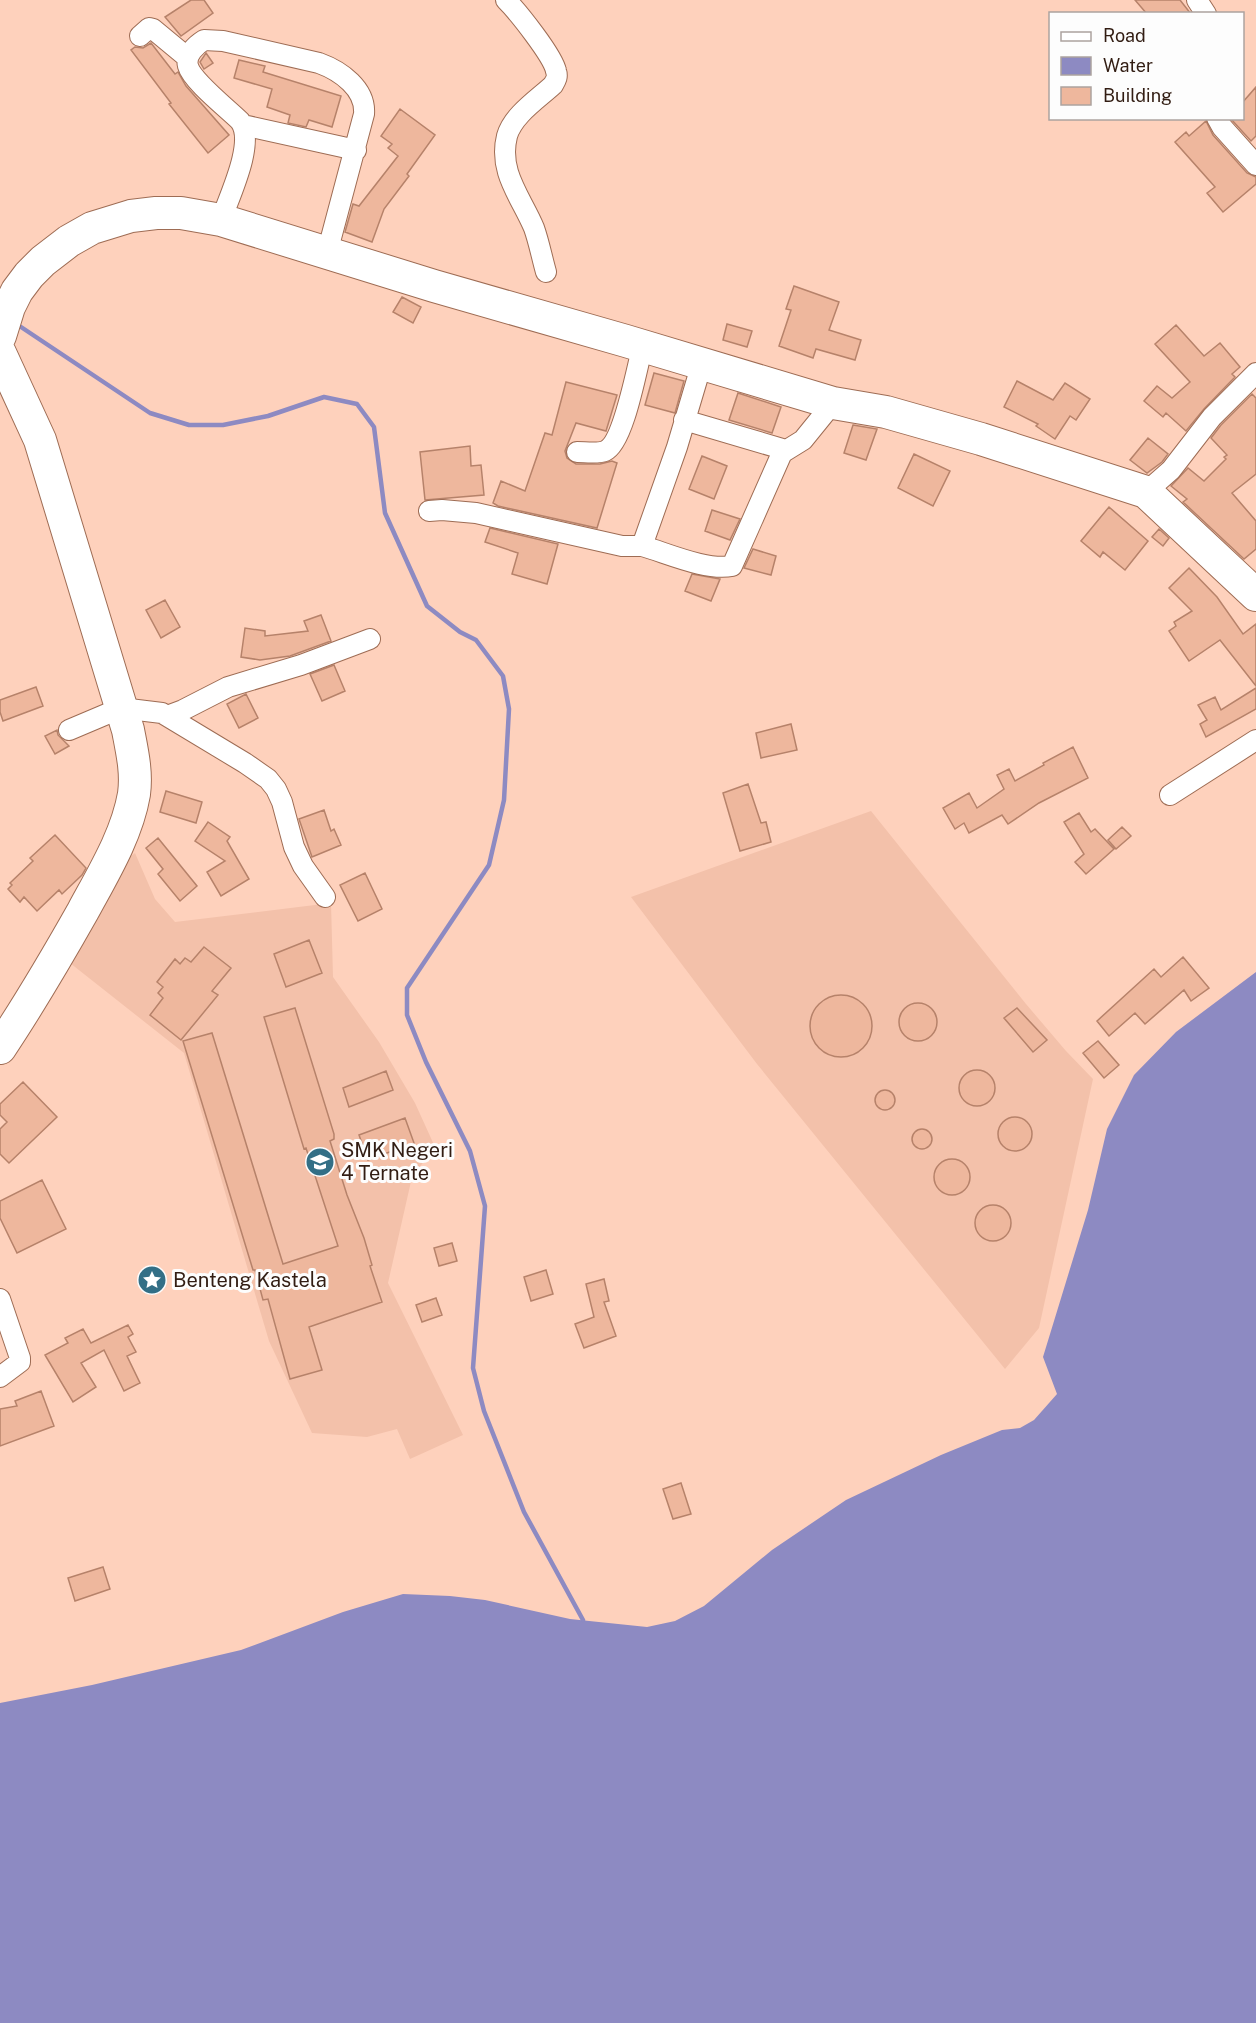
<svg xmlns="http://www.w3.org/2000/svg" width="1256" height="2023" font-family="'Public Sans',sans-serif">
<rect width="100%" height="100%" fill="#fed1bc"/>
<!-- built -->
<path fill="#f3c1aa" d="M871 811 1026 1004 1066 1051 1093 1079 1039 1328 1005 1369 757 1064 631 897Z
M135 853 155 899 175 922 331 903 333 977 379 1042 415 1103 435 1147 412 1177 388 1283 463 1435 410 1459 397 1429 367 1437 312 1433 269 1341 184 1053 70 963 126 860Z"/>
<!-- water -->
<path fill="#8d8ac2" d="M1256 972V2023H0V1703L92 1685 241 1650 343 1612 403 1594 450 1596 485 1600 570 1619 647 1627 675 1621 704 1606 772 1550 846 1500 941 1455 1002 1430 1020 1428 1034 1420 1057 1394 1043 1357 1088 1210 1107 1129 1134 1075 1176 1032Z"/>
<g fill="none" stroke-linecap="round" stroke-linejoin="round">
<!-- stream -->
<path stroke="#8d8ac2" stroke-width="4.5" d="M15 323 150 413 189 425H223L268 416 324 397 357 404 374 427 385 513 427 606 460 632 476 640 503 676 509 709 504 800 489 865 407 988V1015L426 1062 470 1151 485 1206 473 1368 484 1411 524 1512 583 1620"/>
</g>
<!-- building -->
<path fill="#eeb79d" stroke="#b6826a" stroke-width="1.5" d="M191 0H204L213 13 181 36 165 17Z
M1135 0H1180L1191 14H1147Z
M151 43 175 74 178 72 186 86 229 135 208 153 169 104 171 103 131 50 135 47 143 48Z
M206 53 213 63 204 69 200 62Z
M239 60 265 66 263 72 341 96 332 127 309 120 306 127 288 123 290 115 267 107 272 89 234 78Z
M1256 87V136L1251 141 1231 119 1242 118V103Z
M400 109 435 135 407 174 409 176 384 209 372 242 345 232 353 204 359 206 398 156 388 148 392 144 381 136Z
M1206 121 1213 135 1247 173 1256 177V184L1223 212 1207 193 1215 187 1175 142 1186 132 1189 136Z
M794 286 839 302 829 330 861 340 855 360 816 349 813 358 779 346 791 310 786 309Z
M402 297 421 307 413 323 393 312Z
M727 324 752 331 747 347 723 340Z
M1176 325 1204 356 1220 343 1240 367 1232 374 1235 377 1204 409 1186 431 1166 413 1163 417 1144 401 1157 386 1172 398 1190 382 1155 344Z
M654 373 684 381 675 413 645 405Z
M1017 381 1053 400 1065 383 1090 399 1076 420 1070 416 1055 439 1036 426 1038 424 1004 407Z
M566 382 617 395 606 431 576 423 565 451 567 458 576 464H600L612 461 617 463 597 528 498 506 493 503 501 481 525 491 545 433 552 435Z
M738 393 781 407 772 433 729 420Z
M1252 394 1256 398V474L1232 493 1256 521V549L1244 559 1183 502 1187 499 1171 486 1188 468 1204 481 1226 459 1224 457 1227 455 1211 438 1221 425Z
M853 425 877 429 866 460 844 453Z
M1148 438 1168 454 1162 462 1147 473 1130 460Z
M470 446 471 466 481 465 484 495 425 500 420 452Z
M914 454 950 471 933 506 898 488Z
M702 456 727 466 714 499 689 489Z
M1109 507 1148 541 1125 570 1103 552 1100 557 1081 541Z
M712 510 740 519 730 540 705 531Z
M490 528 558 544 547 584 512 574 518 553 485 542Z
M1159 529 1169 538 1163 546 1152 537Z
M753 549 776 556 771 575 744 568Z
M1189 568 1217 597 1243 634 1256 624V686L1220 640 1189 661 1169 631 1176 626 1174 622 1192 611 1169 588Z
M692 574 720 579 711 601 685 591Z
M165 600 180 627 161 638 146 610Z
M321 615 331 641 290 656 260 660 241 657 245 628 265 631V636L308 631 304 621Z
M334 665 345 691 322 701 310 674Z
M36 687 43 706 3 721 0 712V700Z
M1256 688V709L1206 737 1200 724 1207 720 1198 705 1215 697 1221 710Z
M246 694 258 718 239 728 227 704Z
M791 724 797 750 761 758 756 733Z
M57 730 58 735 69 746 55 754 45 736Z
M1073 747 1088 778 1039 803 1008 824 1002 815 969 833 964 823 955 829 943 808 969 793 977 808 1004 789 997 775 1009 769 1015 781 1044 765 1043 763Z
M748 784 761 823 766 822 771 842 740 851 723 793Z
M166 791 202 802 196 823 160 812Z
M324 810 331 831 334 829 341 845 312 857 299 819Z
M1079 813 1091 832 1095 829 1114 849 1086 874 1075 862 1084 854 1064 822Z
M208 822 230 837 227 841 249 879 221 896 207 872 225 861 195 841Z
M1122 827 1131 836 1116 849 1108 840Z
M55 835 86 868 82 875 62 894 59 890 37 911 24 897 20 902 8 889 12 885 10 883 33 861 30 858Z
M158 838 197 886 180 901 158 874 163 869 146 848Z
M365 873 382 909 358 921 340 885Z
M309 940 322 973 286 987 274 954Z
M204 947 231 968 212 991 218 995 181 1040 150 1015 163 998 158 993 163 987 157 982 175 959 180 964 185 958 191 962Z
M1183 957 1209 988 1191 1001 1184 990 1145 1024 1135 1013 1109 1036 1097 1021 1154 969 1161 977Z
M810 1026a31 31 0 1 1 62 0a31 31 0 1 1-62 0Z
M899 1022a19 19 0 1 1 38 0a19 19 0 1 1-38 0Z
M295 1008 334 1134V1139L330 1141 347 1195 364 1238 372 1265 370 1266 382 1302 309 1327 322 1370 290 1379 268 1299 263 1300 255 1270H253L183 1041 212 1033 283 1264 338 1246 306 1148 304 1149 264 1017Z
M1017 1008 1047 1040 1033 1052 1004 1018Z
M1098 1041 1119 1065 1104 1078 1083 1053Z
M959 1088a18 18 0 1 1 36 0a18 18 0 1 1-36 0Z
M386 1071 393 1090 349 1107 343 1088Z
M23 1082 57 1117 9 1163 0 1154V1129L7 1122 0 1115V1104Z
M875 1100a10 10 0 1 1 20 0a10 10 0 1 1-20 0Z
M998 1134a17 17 0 1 1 34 0a17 17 0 1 1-34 0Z
M405 1118 414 1143 368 1160 359 1135Z
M912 1139a10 10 0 1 1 20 0a10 10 0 1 1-20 0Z
M934 1177a18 18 0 1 1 36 0a18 18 0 1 1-36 0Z
M42 1180 66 1229 17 1253 0 1218V1201Z
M975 1223a18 18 0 1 1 36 0a18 18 0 1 1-36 0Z
M452 1243 457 1261 439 1266 434 1248Z
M546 1270 553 1294 531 1301 524 1277Z
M604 1279 609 1301 604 1302 616 1336 584 1348 575 1324 594 1317 586 1284Z
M436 1298 442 1315 422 1322 416 1305Z
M128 1325 133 1334 128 1337 136 1352 127 1356 140 1383 124 1391 104 1350 81 1363 96 1387 73 1402 45 1355 68 1343 65 1338 83 1329 91 1343Z
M41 1391 54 1426 0 1446V1409L17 1406 15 1401Z
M681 1483 691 1514 673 1519 663 1489Z
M103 1567 110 1589 75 1601 68 1578Z"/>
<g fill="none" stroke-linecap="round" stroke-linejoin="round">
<!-- minor casing -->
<g stroke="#9e6c54" stroke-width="22">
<path id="minor" d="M506 0C518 12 553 56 556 71 558 77 556 80 553 85 538 99 513 115 507 136 498 172 521 197 534 228 539 242 542 258 546 272
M1197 0 1206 14
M140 36 149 28 153 29 188 58
M1217 118 1222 127 1256 165
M243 125 356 150
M221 220C229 197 256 142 240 121 228 109 192 81 188 66 185 55 196 45 204 40L223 41 319 63C341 71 366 89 364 114L327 253
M684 420 786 450
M577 452C585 452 598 454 605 451 624 443 637 366 643 345
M1146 492 1171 470 1212 417 1256 373
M429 511 442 510 476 513 622 546H642L677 447 702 363
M642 546C667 553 706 571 732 566L782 453 803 440 833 403
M167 716 183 710 228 687 301 665 370 639
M69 730 121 708 162 713 245 763 268 779 276 789 282 802 294 847 303 866 325 897
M1170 795 1256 740
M0 1299 20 1358V1362L0 1377"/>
</g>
<!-- trunk casing -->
<g stroke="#9e6c54" stroke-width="34">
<path id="trunk" d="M0 336 9 307 17 291 29 275 43 261 69 241 92 228 131 216 156 213H181L221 220 434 286 626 341 833 403 886 412 981 439 1146 492 1256 595
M0 353 40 440 128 730C132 751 137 772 134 794 127 835 103 874 83 911 57 957 30 1003 0 1048"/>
</g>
<!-- minor -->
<use href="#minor" stroke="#fff" stroke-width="20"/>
<!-- trunk -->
<use href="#trunk" stroke="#fff" stroke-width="32"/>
</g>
<!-- icons -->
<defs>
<g id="school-disc" transform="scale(1.5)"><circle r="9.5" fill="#336f86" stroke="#fdfdfd"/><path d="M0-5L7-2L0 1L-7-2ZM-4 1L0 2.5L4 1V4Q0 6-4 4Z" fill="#fff"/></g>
<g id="sight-disc" transform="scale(1.5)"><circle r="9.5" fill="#336f86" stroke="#fdfdfd"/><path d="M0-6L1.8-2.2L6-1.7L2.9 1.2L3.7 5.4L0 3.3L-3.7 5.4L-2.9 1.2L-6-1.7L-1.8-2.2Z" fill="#fff"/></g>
</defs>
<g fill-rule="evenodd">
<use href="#school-disc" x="320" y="1162"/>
<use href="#sight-disc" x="152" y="1280"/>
</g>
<g text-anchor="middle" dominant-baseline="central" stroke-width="6" stroke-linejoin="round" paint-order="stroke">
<!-- poi labels -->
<g font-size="20" fill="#321d13" stroke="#fdfdfd" text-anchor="start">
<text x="341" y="1150">SMK Negeri<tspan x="341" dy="23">4 Ternate</tspan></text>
<text x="173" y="1280">Benteng Kastela</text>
</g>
</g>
<!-- legend -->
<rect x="1049" y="12" width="195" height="108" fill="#fdfdfd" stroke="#aca39f" stroke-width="1.5"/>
<rect x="1061" y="32" width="30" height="9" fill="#ffffff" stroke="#aca39f" stroke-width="1.5"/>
<text x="1103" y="42" font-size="18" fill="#321d13">Road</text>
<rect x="1061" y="57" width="30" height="18" fill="#8d8ac2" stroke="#aca39f" stroke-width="1.5"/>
<text x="1103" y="72" font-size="18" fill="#321d13">Water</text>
<rect x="1061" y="87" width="30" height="18" fill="#eeb79d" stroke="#aca39f" stroke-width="1.5"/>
<text x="1103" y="102" font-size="18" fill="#321d13">Building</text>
</svg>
